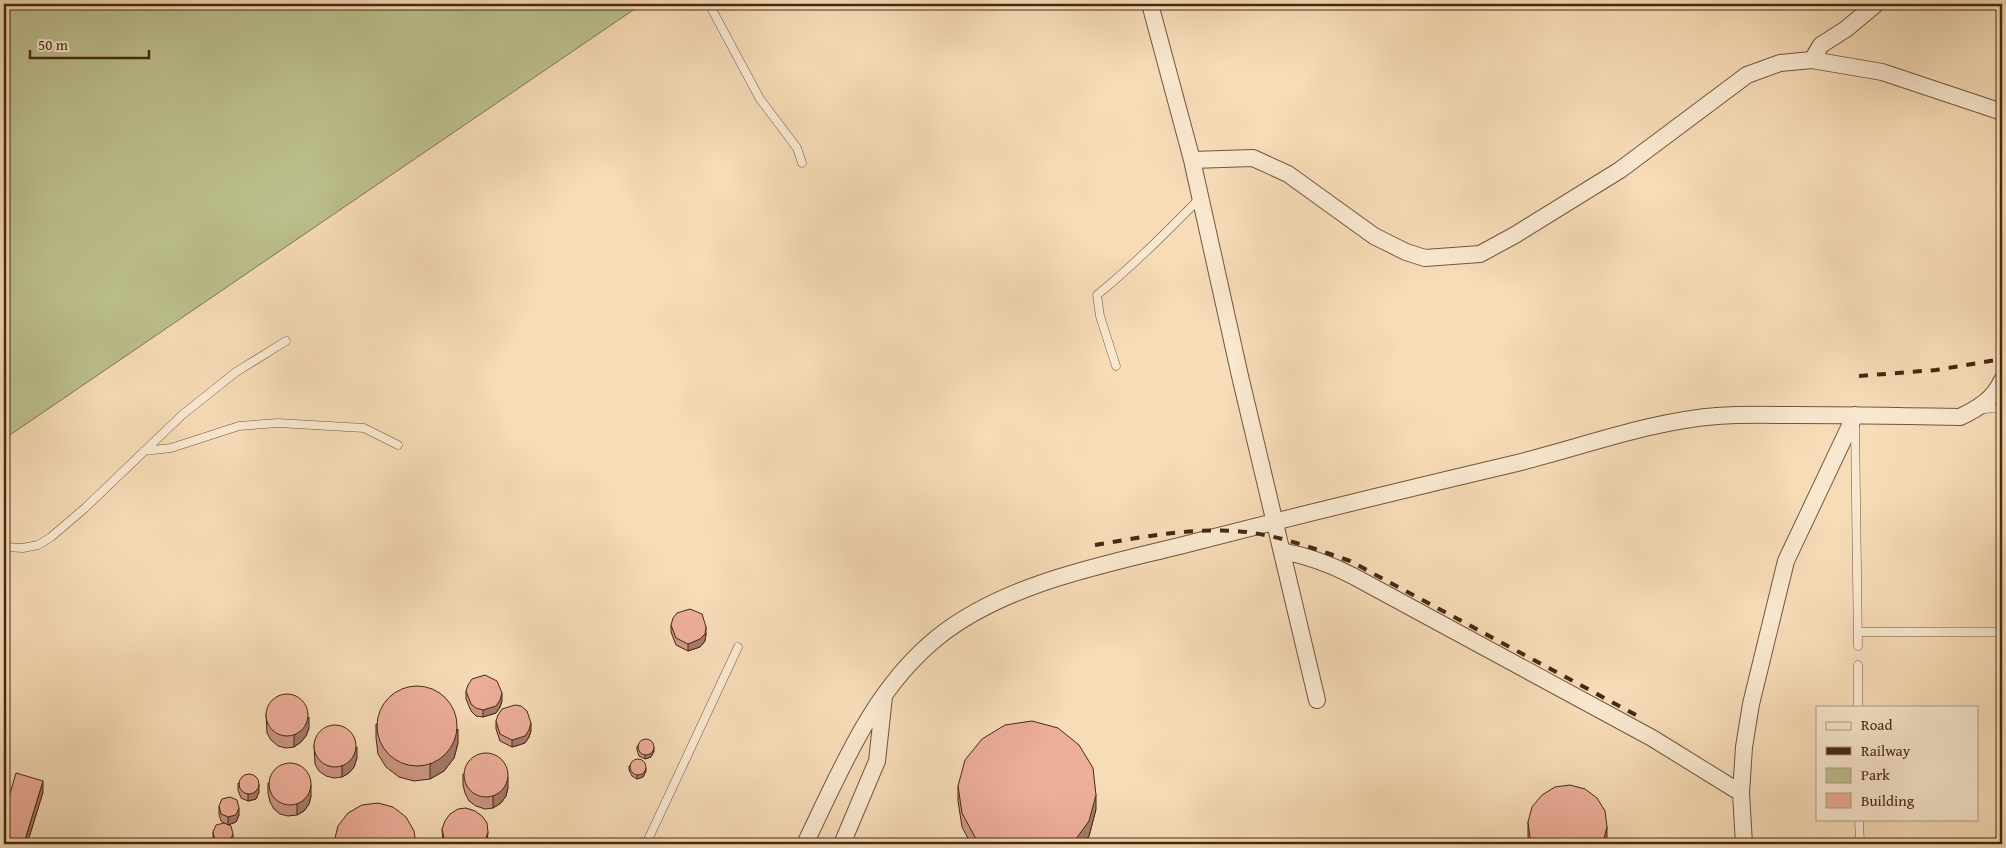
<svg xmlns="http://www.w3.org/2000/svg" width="2006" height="848" font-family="'Gentium Book Plus',serif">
<rect width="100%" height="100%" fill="#f6dcb7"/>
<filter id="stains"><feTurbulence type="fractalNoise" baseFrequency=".004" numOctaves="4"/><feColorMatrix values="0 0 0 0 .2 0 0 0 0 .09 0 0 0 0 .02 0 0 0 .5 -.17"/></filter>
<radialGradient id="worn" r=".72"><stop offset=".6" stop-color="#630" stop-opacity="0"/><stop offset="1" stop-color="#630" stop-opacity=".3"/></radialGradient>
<!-- green -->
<path fill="#bcc08e" stroke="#827450" d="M4 4H642L4 439Z"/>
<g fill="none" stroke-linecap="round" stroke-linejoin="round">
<!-- service casing -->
<g stroke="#73553c" stroke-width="9">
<path id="service" d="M709 4 760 99 797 148 802 163
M1116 366 1100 316 1097 295C1134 265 1167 232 1200 198
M1982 409 2002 408
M1855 425 1858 646
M144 451 171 448 239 426 278 423 364 428 398 445
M4 547 23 548 38 545 51 537 85 508 182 415 236 372 286 341
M1858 632H2002
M1858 665V707
M1859 819 1860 844
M646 844 738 647"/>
</g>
<!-- minor casing -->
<g stroke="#73553c" stroke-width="18">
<path id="minor" d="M1150 4 1192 160 1240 376 1317 700
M1812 60 1821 45 1846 29 1876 4
M1192 160 1253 158 1288 174 1374 236 1406 252 1425 258 1480 254 1515 235 1620 170 1747 75 1780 63 1812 60 1882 72 2002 112
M1282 551C1308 556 1330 564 1353 576L1652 738 1741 793
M805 844C841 770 872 690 938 637 1008 581 1110 564 1195 542 1300 515 1407 489 1513 464 1579 448 1650 421 1717 416 1743 414 1770 415 1796 415 1850 415 1905 416 1960 417 1977 409 1994 399 2002 380
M842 844 877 761 884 697
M1744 844 1741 793 1744 747 1751 704 1786 561 1855 415"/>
</g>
<!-- service -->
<use href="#service" stroke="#f9e8d0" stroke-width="8"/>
<!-- minor -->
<use href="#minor" stroke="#f9e8d0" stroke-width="16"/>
<!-- rail -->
<path stroke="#472813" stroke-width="4" stroke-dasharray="9 9" stroke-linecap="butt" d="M1859 376 1936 370 2002 359
M1095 545C1142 537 1188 528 1236 531 1276 534 1313 548 1350 561L1636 715"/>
</g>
<!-- wall -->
<path fill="#cc9684" stroke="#472813" d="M671 625 706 634 705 641 700 647 688 651 676 645 671 632Z
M466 691 502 701 500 707 496 713 483 717 476 716 471 711 466 699Z
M266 714 309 728 306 736 301 742 294 747 286 748 278 746 271 740 267 733Z
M496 721 531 731 529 737 525 743 512 747 500 741 496 729Z
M376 724 458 743 454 758 444 771 430 779 414 781 399 777 386 767 378 754 376 738Z
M314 745 357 758 354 767 349 773 342 777 334 778 326 776 319 771 315 764Z
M637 746 654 751 651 757 645 759 639 756 637 750Z
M629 766 646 771 643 777 637 779 632 776 629 770Z
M463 774 508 787 506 796 501 803 493 808 485 809 476 806 469 801 465 793 463 785Z
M238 783 259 792 256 799 248 801 241 798 238 790Z
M268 783 311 796 309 804 304 811 297 815 288 816 280 814 274 809 270 802 268 793Z
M958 786 1096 809 1089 836 1083 844H971L962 827 958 801Z
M43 792 27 844H4V814Z
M219 806 239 815 236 822 228 825 221 821 219 814Z
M1528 822 1607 841 1606 844H1529L1528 836Z
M442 829 488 843 487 844H443Z
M213 832 233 841 232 844H214L213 840Z"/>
<!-- shaded-wall -->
<path fill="#a67a6c" stroke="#472813" d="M706 627V634L705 641 700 647 688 651V644Z
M502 693V701L500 707 496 713 483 717V710Z
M309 717V728L306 736 301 742 294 747V736Z
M531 723V731L529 737 525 743 512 747V740Z
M458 729V743L454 758 444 771 430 779V765Z
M357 747V758L354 767 349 773 342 777V766Z
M654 747V751L651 757 645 759V755Z
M646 768V771L643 777 637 779V776Z
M508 777V787L506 796 501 803 493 808V797Z
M43 781V792L27 844H24Z
M259 784V792L256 799 248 801V794Z
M311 785V796L309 804 304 811 297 815V804Z
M1096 795V809L1089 836 1083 844H1070Z
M239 808V815L236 822 228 825V817Z
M1607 827V841L1606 844H1601Z
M488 832 487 844H483Z
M233 834V841L232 844H222V843Z"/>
<!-- building -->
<path fill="#edae9a" stroke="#472813" d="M690 609 702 614 706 627 705 634 700 639 688 644 676 638 671 625 673 618 677 613Z
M485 675 497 681 502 693 500 700 496 706 483 710 476 708 471 704 466 691 468 685 472 679Z
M377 726a40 40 0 1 1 80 0a40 40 0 1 1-80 0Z
M266 715a21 21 0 1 1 42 0a21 21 0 1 1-42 0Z
M515 705 521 706 527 711 531 723 529 730 525 736 512 740 500 734 496 721 498 715 502 709Z
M1032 721 1058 728 1079 745 1093 768 1096 795 1089 821 1073 843 1070 844H985L975 837 962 813 958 786 965 760 982 739 1005 725Z
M314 746a21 21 0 1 1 42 0a21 21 0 1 1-42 0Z
M638 747a8 8 0 1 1 16 0a8 8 0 1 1-16 0Z
M464 775a22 22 0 1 1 44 0a22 22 0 1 1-44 0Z
M630 767a8 8 0 1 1 16 0a8 8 0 1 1-16 0Z
M269 784a21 21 0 1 1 42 0a21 21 0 1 1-42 0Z
M16 773 43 781 24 843 4 837V814Z
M239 784a10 10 0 1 1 20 0a10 10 0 1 1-20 0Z
M1570 785 1585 789 1597 798 1605 811 1607 827 1603 842 1601 844H1534L1530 837 1528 822 1532 807 1542 795 1555 787Z
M230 797 237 800 239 808 236 815 228 817 221 814 219 806 222 799Z
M378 803 393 807 406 817 414 831 416 844H335L334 842 338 826 348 813 362 805Z
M466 808 475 811 482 816 487 823 488 832 485 841 483 844H447L444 838 442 829 445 821 450 814 458 809Z
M224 823 231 826 233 834 230 841 222 843 215 840 213 832 216 825Z"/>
<!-- margin -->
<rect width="2006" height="848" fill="none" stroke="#f6dcb7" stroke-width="20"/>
<rect x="5" y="5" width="1996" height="838" fill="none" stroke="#472813" stroke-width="2.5"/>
<rect x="10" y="10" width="1986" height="828" fill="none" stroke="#472813"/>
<!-- legend -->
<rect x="1816" y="706" width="162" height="115" fill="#f9e8d0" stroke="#b29b84"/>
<rect x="1826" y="722" width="25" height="8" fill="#f9e8d0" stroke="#b29b84"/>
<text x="1861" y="730" font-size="15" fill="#472813">Road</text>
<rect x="1826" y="747" width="25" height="8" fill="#472813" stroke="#b29b84"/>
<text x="1861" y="756" font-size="15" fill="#472813">Railway</text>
<rect x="1826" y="768" width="25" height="15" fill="#bcc08e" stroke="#b29b84"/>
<text x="1861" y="780" font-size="15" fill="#472813">Park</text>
<rect x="1826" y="793" width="25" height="15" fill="#edae9a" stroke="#b29b84"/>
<text x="1861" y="806" font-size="15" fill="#472813">Building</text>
<!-- scale -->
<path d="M30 50v8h119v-8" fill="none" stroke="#472813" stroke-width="2.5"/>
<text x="38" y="50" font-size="15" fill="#472813" stroke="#f9e8d0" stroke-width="4" paint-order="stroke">50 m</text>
<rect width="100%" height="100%" filter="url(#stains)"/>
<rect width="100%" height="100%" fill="url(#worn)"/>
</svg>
